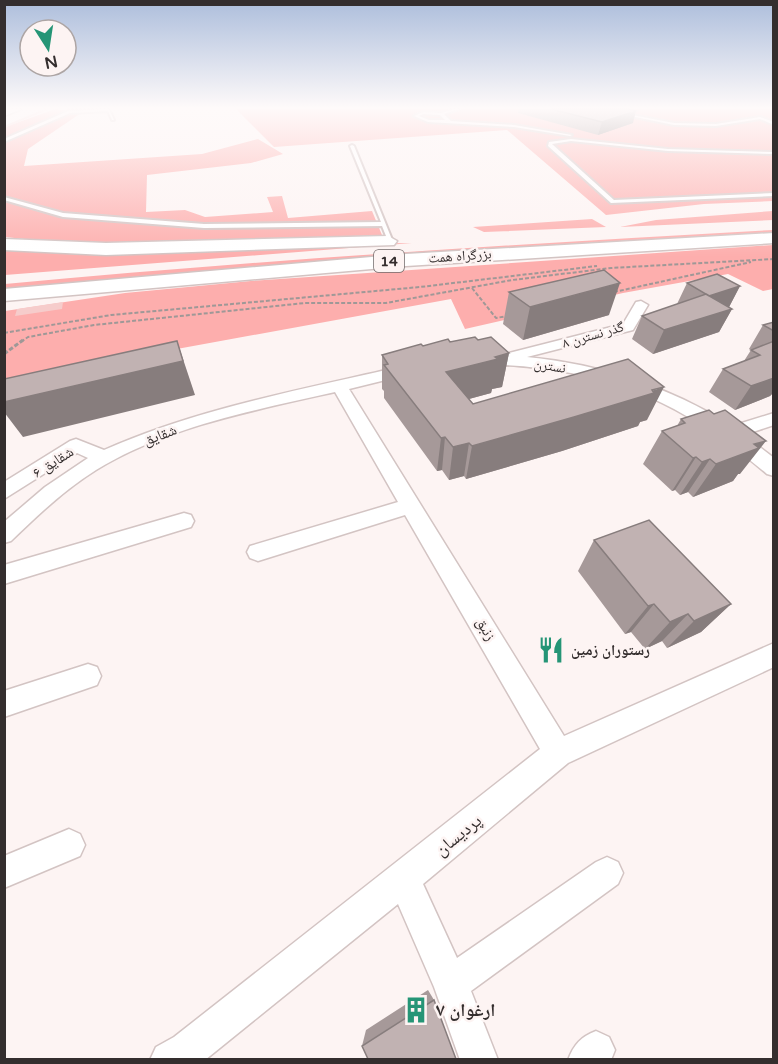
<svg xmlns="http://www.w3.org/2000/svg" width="778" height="1064" font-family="'Varela Round','Noto Naskh Arabic',sans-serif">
<rect width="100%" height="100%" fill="#fdf4f3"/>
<!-- green -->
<path fill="#fdaead" d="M55 109 81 113 28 149 24 166 202 154 258 139 283 154 251 163 147 175 146 212 185 210 205 217 273 212 267 197 282 196 288 218 372 211 382 235C257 240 129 252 5 237V127Z
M236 109H773V201L704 204 606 215 507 130 274 147Z
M773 211V220L620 227 656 220Z
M592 219 606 227 484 232 473 227Z
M773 230V235L5 290V284C260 260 517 244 773 230Z
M412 243 5 275V247Z
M773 245V289L763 291 728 274 623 293 465 329 451 299 84 366 5 385V311L125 293 251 281Z"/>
<!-- water -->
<path fill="#f6cccb" d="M63 302 62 309 15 316 17 309Z"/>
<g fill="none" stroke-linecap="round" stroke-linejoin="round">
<!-- stream -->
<path stroke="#f6cccb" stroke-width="2" d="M4 127 47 109"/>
<!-- lane casing -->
<g stroke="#d3c4c3" stroke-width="4">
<path id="lane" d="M109 109 114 120H112L108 111 70 113 4 142V139L68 111Z
M455 109H459L444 114 451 121 514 125 572 135 570 136 514 127 428 122 414 116 423 112 441 113ZM423 114 440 115 445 120H429L419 116Z
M596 109H601L674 123 716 124 760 117 774 122V125L760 119 716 126 674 125Z
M571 139 668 149 774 152V154L668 151 571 141 552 144 614 200 774 193V196L611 203 548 146 549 142Z
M352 145 354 146 393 242 388 241 382 226 204 228 63 217 4 200V197L63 213 204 224 381 222 350 146Z"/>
</g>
<!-- street casing -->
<g stroke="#d3c4c3" stroke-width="3">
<path id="street" d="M641 301 648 305 633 330 527 357C600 364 670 387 732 426L774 413V425L744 435 774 458V476L767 474C709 425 647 386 571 373 546 369 522 365 498 365 489 365 478 367 472 360L480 355 506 356 509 353 623 324 636 302Z
M408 365 416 370 414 373 349 389 564 736 774 643V667L568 763 423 884 457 958 596 862 607 857 618 862 623 873 618 884 471 991 498 1060H460L434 987 398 904 205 1060H150L156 1047 174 1037 540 749 405 515 258 561 250 558 247 552 250 546 398 502 335 392C255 410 166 427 96 470 64 490 38 515 11 541L4 543V522L45 487 88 458 77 453 4 499V482L70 441 76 439 104 450C201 407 306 389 408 365Z
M184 513 191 515 194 521 191 527 4 584V565Z
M88 664 97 667 101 676 97 685 4 717V691Z
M69 829 80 834 85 845 80 856 4 888V856Z
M596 1031 609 1037 615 1050 611 1060H568C574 1044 581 1037 596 1031Z"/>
</g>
<!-- highway casing -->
<g stroke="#d3c4c3" stroke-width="3">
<path id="highway" d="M4 109H22L4 116Z
M774 233V243L406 266 4 301V289L406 254Z
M388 236 397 241 394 245 106 255 4 250V239L106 243Z"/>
</g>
<!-- path-far1 -->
<path stroke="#9f9897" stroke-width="2" stroke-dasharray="4 2" stroke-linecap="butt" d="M472 288 496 318 507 316
M614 292 751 262
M4 333 111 315 420 287 597 266
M21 342 28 337 94 325 305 303H386L512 280 611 268 774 259"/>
<!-- path -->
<path stroke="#9f9897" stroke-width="3" stroke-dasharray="4.5 2" stroke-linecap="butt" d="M4 354 23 340"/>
<!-- lane -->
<use href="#lane" fill="#fff" fill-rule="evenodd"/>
<!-- street -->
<use href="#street" fill="#fff" fill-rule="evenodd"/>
<!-- highway -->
<use href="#highway" fill="#fff" fill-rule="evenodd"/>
</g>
<!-- wall -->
<path fill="#a69999" d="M519 109H627L633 123 598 135 518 113Z
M687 283 740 286 729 307 732 309 719 332 653 354 632 339 642 316 677 304Z
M509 292 609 315 523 340 503 324Z
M774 322V392L770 396 735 410 709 392 723 369 744 361 751 350 749 349 763 325Z
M478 340 509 353 502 387 492 389 491 393 469 399 473 404 647 420 640 422 638 426 562 451 466 479 464 476 449 480 442 470 437 471 384 398V391L382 389V355L423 346 450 342Z
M681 419 740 474H738L733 481 693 497 688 492 680 495 675 490 672 491 643 464 662 431 677 426Z
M594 540 731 604 701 632 667 648 662 641 645 649 631 632 625 634 578 571Z
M428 990 434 1000 362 1046 366 1030Z"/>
<!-- shaded-wall -->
<path fill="#877d7d" d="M636 111 633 123 598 135 602 122Z
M620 283 609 315 523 340 530 307Z
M740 286 728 309 709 296Z
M732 309 719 332 653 354 664 330Z
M177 341 195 395 23 437 4 412V402Z
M509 353 502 387 492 389 491 393 443 406 446 372Z
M774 376V392L770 396 735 410 751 386Z
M664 387 647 420 640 422 638 426 562 451 466 479 472 446Z
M445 437 442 470 437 471 441 438Z
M766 441 740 474H738L733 481 693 497 716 464 754 444Z
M469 443 464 476 449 480 453 447Z
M696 457 675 490 672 491 693 458Z
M710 459 688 492 680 495 702 462Z
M654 604 631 632 625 634 648 606Z
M731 604 701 632 667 648 694 621Z
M688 614 662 641 645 649 670 622Z"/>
<!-- building -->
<path fill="#c1b2b2" stroke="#877d7d" stroke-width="1.5" d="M551 109H627L636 111 602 122Z
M604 270 620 283 530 307 509 292Z
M717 274 740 286 709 296 687 283Z
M706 294 732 309 664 330 642 316Z
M774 322V331L763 325Z
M475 337 478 340 491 337 509 353 495 357 498 359 446 372 473 404 628 359 664 387 652 390 654 393 574 417 472 446 469 443 453 447 445 437 441 438 384 365 388 364 382 355 421 344 423 346 448 339 450 342Z
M177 341 183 361 4 402V379Z
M774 341V378L751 386 723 369 760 355 751 350Z
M709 410 714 414 725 410 766 441 754 444 759 448 716 464 710 459 702 462 696 457 693 458 662 431 685 423 681 419Z
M649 520 731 604 694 621 688 614 670 622 654 604 648 606 594 540Z
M434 1000 456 1059H368L362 1046Z"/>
<!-- sky -->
<linearGradient id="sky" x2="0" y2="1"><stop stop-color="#adbedc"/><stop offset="0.42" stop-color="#fefafa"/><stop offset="1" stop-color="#fefafa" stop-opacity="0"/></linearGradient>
<rect width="778" height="257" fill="url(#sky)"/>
<!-- icons -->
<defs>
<g id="restaurant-bare" transform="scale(2.07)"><path d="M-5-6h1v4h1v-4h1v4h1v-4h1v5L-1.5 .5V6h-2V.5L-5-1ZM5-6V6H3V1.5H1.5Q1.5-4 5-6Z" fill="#259576" stroke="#fdf4f3" stroke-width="2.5" paint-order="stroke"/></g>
<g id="building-bare" transform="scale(2.07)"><path d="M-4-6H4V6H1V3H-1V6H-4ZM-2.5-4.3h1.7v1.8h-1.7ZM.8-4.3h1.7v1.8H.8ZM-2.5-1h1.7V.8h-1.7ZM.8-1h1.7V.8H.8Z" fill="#259576" stroke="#fdf4f3" stroke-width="2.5" paint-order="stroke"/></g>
</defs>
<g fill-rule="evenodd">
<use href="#restaurant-bare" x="551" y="650"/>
<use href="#building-bare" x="416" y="1010"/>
</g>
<g text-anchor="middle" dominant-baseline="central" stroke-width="5" stroke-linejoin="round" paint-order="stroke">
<!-- far-street labels -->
<g font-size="14" fill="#342e2e" stroke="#fdf4f3">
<text transform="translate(460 256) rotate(-4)">بزرگراه همت</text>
<text transform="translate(593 335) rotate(-16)">گذر نسترن ۸</text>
<text transform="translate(550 366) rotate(9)">نسترن</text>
</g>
<!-- shield labels -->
<rect fill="#fdf4f3" stroke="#706969" stroke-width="1.5" x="374" y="250" width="30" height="22" rx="4.5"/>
<g font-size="14" font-weight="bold" fill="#342e2e">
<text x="389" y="261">14</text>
</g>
<!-- street labels -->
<g font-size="15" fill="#342e2e" stroke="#fdf4f3">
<text transform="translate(160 435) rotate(-21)">شقایق</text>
<text transform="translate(53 462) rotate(-32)">شقایق ۶</text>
<text transform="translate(486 629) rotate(60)">زنبق</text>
</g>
<!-- poi labels -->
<g font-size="15" font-weight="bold" fill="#342e2e" stroke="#fdf4f3" text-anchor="start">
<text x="571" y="650">رستوران زمین</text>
</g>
<!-- near-street labels -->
<g font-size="18" fill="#342e2e" stroke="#fdf4f3">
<text transform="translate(458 835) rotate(-39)">پردیسان</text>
</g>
<!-- near-poi labels -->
<g font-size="18" font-weight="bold" fill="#342e2e" stroke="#fdf4f3" text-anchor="start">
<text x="436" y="1010">ارغوان ۷</text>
</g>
</g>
<!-- border -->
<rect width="778" height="1064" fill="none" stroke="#342e2e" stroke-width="12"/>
<!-- north arrow -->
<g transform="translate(48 48) rotate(168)"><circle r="28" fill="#fdf4f3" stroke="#ada5a4" stroke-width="1.5"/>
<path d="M0-4.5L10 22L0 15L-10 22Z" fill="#259576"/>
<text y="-9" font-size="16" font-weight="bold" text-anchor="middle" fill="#342e2e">N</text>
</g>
</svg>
